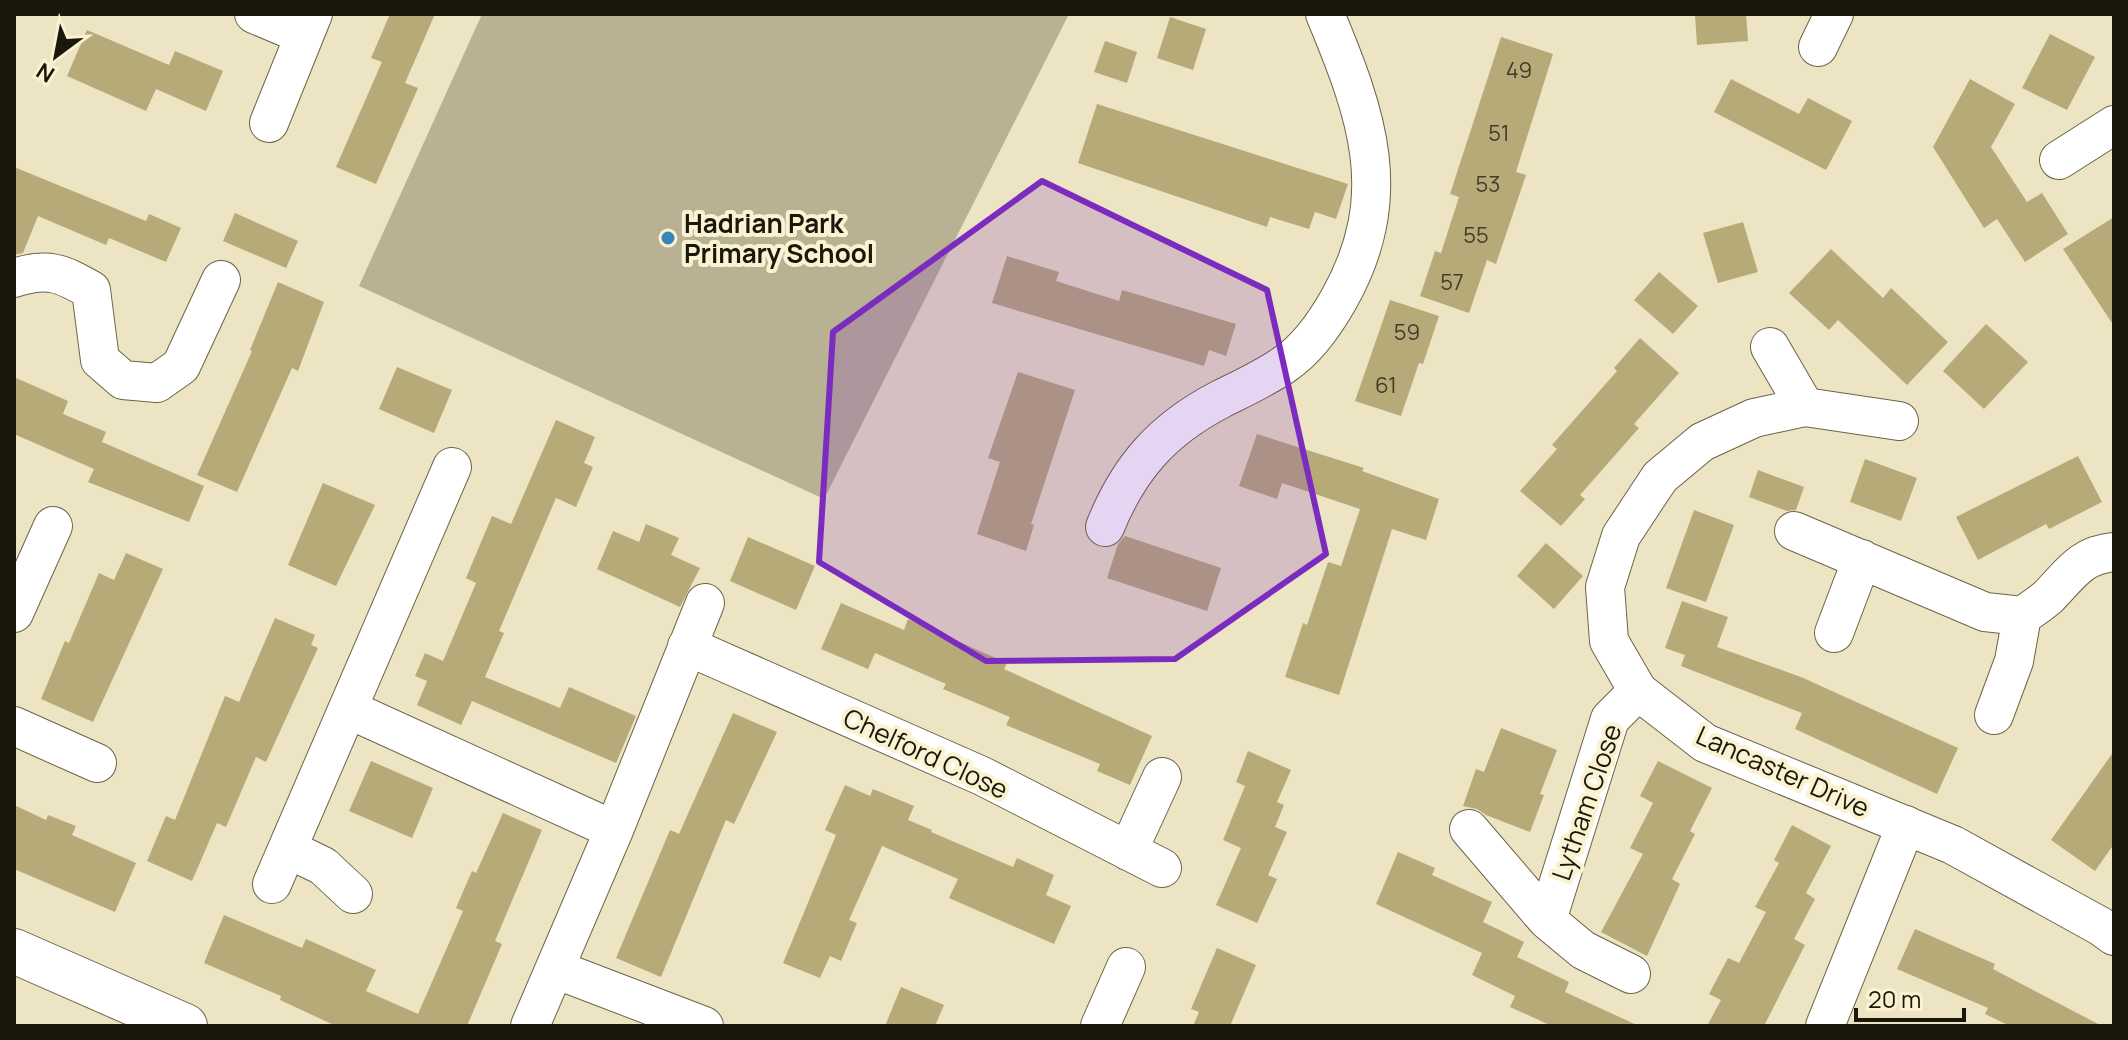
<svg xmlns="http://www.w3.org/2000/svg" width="2128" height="1040" font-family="Manrope,sans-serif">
<rect width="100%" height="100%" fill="#ede4c4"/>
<!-- green -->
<path fill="#b9b194" d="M482 14H1069L824 499 359 286Z"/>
<!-- building -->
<path fill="#b7aa79" d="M390 14H435L405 83 418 88 376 184 336 167 382 62 371 58Z
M1695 14H1746L1748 41 1697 45Z
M1170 17 1206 29 1193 70 1157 58Z
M87 30 169 65 175 51 223 71 206 111 156 89 146 111 67 76Z
M2050 34 2095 57 2067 110 2022 88Z
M1501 37 1553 54 1516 172 1526 175 1496 264 1487 260 1469 313 1420 296 1435 251 1441 253 1459 197 1450 194Z
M1105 41 1137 52 1127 83 1094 72Z
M1731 79 1799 114 1808 98 1852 121 1826 170 1714 112Z
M1970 79 2015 104 1991 147 2027 202 2042 193 2068 234 2025 262 1997 219 1984 228 1933 147Z
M1097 104 1348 184 1336 219 1315 212 1309 229 1270 217 1267 227 1078 163Z
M14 167 146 221 149 214 181 228 166 262 109 238 106 245 38 216 23 253 14 255Z
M235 213 298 241 286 268 223 241Z
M2114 217V326L2063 249Z
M1743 222 1758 272 1718 283 1703 233Z
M1831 249 1883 298 1891 288 1948 342 1907 385 1838 320 1829 330 1789 293Z
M1007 256 1059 272 1056 281 1119 301 1122 290 1236 324 1226 356 1209 350 1204 366 992 303Z
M1659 272 1698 306 1673 334 1634 300Z
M278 282 324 302 298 371 292 368 237 492 197 475 252 351 250 350Z
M1390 300 1439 316 1423 364 1419 363 1401 416 1355 401Z
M1986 324 2028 362 1984 409 1943 371Z
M1640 338 1679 373 1634 424 1639 428 1580 495 1585 499 1561 526 1520 491 1557 449 1552 445 1617 371 1614 368Z
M397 367 452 390 434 433 379 409Z
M1018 372 1075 390 1031 524 1034 525 1026 551 977 534 1000 462 988 458Z
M14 377 68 401 63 414 106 432 102 442 204 486 189 522 88 482 94 469 14 434Z
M556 420 595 437 584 463 593 467 576 507 556 498 499 631 504 633 485 677 560 708 569 687 636 716 616 763 472 701 461 725 417 705 427 681 415 676 425 653 443 661 476 583 466 578 492 516 511 524Z
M1257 434 1364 468 1362 471 1439 499 1426 540 1392 529 1339 695 1285 677 1303 623 1307 625 1328 562 1341 566 1360 509 1282 483 1277 499 1239 486Z
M2078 456 2102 502 2049 529 2046 524 1978 560 1956 517Z
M1865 459 1917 478 1901 521 1850 502Z
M1758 470 1804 487 1796 510 1787 511 1749 497Z
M323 483 375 505 336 586 288 565Z
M1694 510 1734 525 1706 602 1666 588Z
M646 524 679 538 671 555 700 568 680 607 597 569 613 531 639 542Z
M1125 536 1221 568 1207 611 1107 578 1118 544Z
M748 537 815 566 796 610 730 581Z
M1546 543 1583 576 1554 609 1517 576Z
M126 553 163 569 93 722 41 699 65 641 69 643 99 573 114 580Z
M1682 601 1728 617 1717 647 1801 677 1958 748 1937 794 1795 729 1802 713 1681 666 1685 655 1665 648Z
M841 603 904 630 908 619 1007 663 1004 669 1152 736 1130 785 1097 771 1100 764 1006 725 1010 717 943 689 946 684 875 653 868 669 821 649Z
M275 618 315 635 311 645 318 648 266 762 256 757 226 827 217 823 192 881 147 861 166 816 175 820 225 696 239 702Z
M733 713 777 732 734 824 726 820 661 977 616 958 670 830 679 834Z
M1501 728 1557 750 1540 794 1544 795 1530 832 1486 815 1477 809 1463 806 1476 769 1484 772Z
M1248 751 1291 770 1277 802 1284 805 1275 827 1287 832 1268 875 1277 879 1257 923 1216 905 1241 848 1223 840 1245 786 1236 782Z
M2114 751V844L2095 871 2051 840Z
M371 761 433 788 412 838 349 811Z
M1658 761 1712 788 1690 831 1695 834 1672 879 1680 884 1647 956 1601 932 1643 854 1630 848 1653 803 1640 796Z
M845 785 870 796 873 789 914 806 908 820 932 830 931 832 1013 867 1017 858 1054 875 1046 895 1071 906 1054 944 949 898 958 879 882 846 849 920 857 923 841 961 830 956 820 978 783 963 836 835 825 830Z
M14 805 46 820 48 815 76 826 72 835 136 863 115 912 14 869Z
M503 813 542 830 495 941 502 944 467 1026H336L280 1000 281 996 204 963 224 915 302 948 306 939 376 970 366 991 418 1014 463 911 456 908 472 871 476 873Z
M1792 825 1831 846 1806 893 1815 899 1794 939 1805 945 1764 1026H1707L1721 1000 1709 994 1728 958 1739 963 1766 912 1755 907 1779 863 1774 860Z
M1398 852 1435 868 1432 875 1492 902 1483 922 1524 942 1517 957 1569 982 1565 992 1639 1026H1552L1510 1007 1515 996 1472 975 1482 953 1376 904Z
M1915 929 1995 964 1993 969 2102 1026H2010L1985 1014 1988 1008 1897 969Z
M1217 948 1256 965 1230 1026H1193L1199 1012 1191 1009Z
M901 987 944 1005 935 1026H885Z"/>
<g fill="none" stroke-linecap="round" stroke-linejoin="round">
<!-- minor casing -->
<g stroke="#6c6447" stroke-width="40">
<path id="minor" d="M254 14 304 35
M1818 47 1834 14
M269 123 313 14
M2059 160 2114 125
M14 278C48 267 61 273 91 290L100 360 123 380 157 383 181 366 221 280
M1770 347 1805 407 1899 421
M1805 407 1754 418 1702 442 1660 477 1621 536 1605 587 1609 641 1638 691 1705 743 1953 845 2100 926 2114 936
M1105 527C1129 467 1163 429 1221 399 1243 388 1265 378 1285 364 1307 349 1326 322 1339 299 1397 196 1367 115 1325 14
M1794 531 1985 612 2022 616C2031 610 2040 604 2048 597 2070 575 2080 555 2114 552
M14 613 53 526
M1834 633 1862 559
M687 646 982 776 1162 868
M348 709 614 830
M1994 715 2014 661 2022 616
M14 726 97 763
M1469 829 1547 920 1583 950 1631 974
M288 849 323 866 353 894
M1128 851 1162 777
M272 884 452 467
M1547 920 1610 719 1638 691
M555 969 704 1026
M530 1026 614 830 705 603
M1100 1026 1126 967
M1825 1026 1906 825"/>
</g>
<!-- tertiary casing -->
<g stroke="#6c6447" stroke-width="46">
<path id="tertiary" d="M14 951 185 1026"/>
</g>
<!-- minor -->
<use href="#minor" stroke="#fff" stroke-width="38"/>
<!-- tertiary -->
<use href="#tertiary" stroke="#fff" stroke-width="44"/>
</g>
<!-- marked area -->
<path fill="#7b2cbf" fill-opacity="0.2" stroke="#7b2cbf" stroke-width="6" stroke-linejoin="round" d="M1042 181 1267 290 1326 554 1175 659 986 661 819 562 833 332Z"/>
<!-- markers -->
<circle fill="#3487b7" stroke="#faf2d1" stroke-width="3" cx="668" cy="238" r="8"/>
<g text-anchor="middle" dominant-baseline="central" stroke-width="8" stroke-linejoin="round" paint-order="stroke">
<!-- number labels -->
<g font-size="22" fill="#413c27">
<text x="1519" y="70">49</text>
<text x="1499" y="133">51</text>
<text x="1488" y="184">53</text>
<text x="1476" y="235">55</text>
<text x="1452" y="282">57</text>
<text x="1407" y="332">59</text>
<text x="1386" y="385">61</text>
</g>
<!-- poi labels -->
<g font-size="26" font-weight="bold" fill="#1a170c" stroke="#faf2d1" text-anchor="start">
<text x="684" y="223">Hadrian Park<tspan x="684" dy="30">Primary School</tspan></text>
</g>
<!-- street labels -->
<g font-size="26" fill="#1a170c" stroke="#faf2d1">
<text transform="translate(926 753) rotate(25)">Chelford Close</text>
<text transform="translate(1783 771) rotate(24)">Lancaster Drive</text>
<text transform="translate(1586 802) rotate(-71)">Lytham Close</text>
</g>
</g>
<!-- border -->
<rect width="2128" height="1040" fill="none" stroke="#1a170c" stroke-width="32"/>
<!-- north arrow -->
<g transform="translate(56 56) rotate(212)" stroke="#faf2d1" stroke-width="6" paint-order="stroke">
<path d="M0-6L14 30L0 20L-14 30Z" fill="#1a170c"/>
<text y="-12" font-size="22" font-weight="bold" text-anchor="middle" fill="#1a170c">N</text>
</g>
<!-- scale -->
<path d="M1856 1008v12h108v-12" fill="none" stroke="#1a170c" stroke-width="4"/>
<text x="1868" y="1008" font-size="24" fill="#1a170c" stroke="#faf2d1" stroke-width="6" paint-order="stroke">20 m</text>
</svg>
